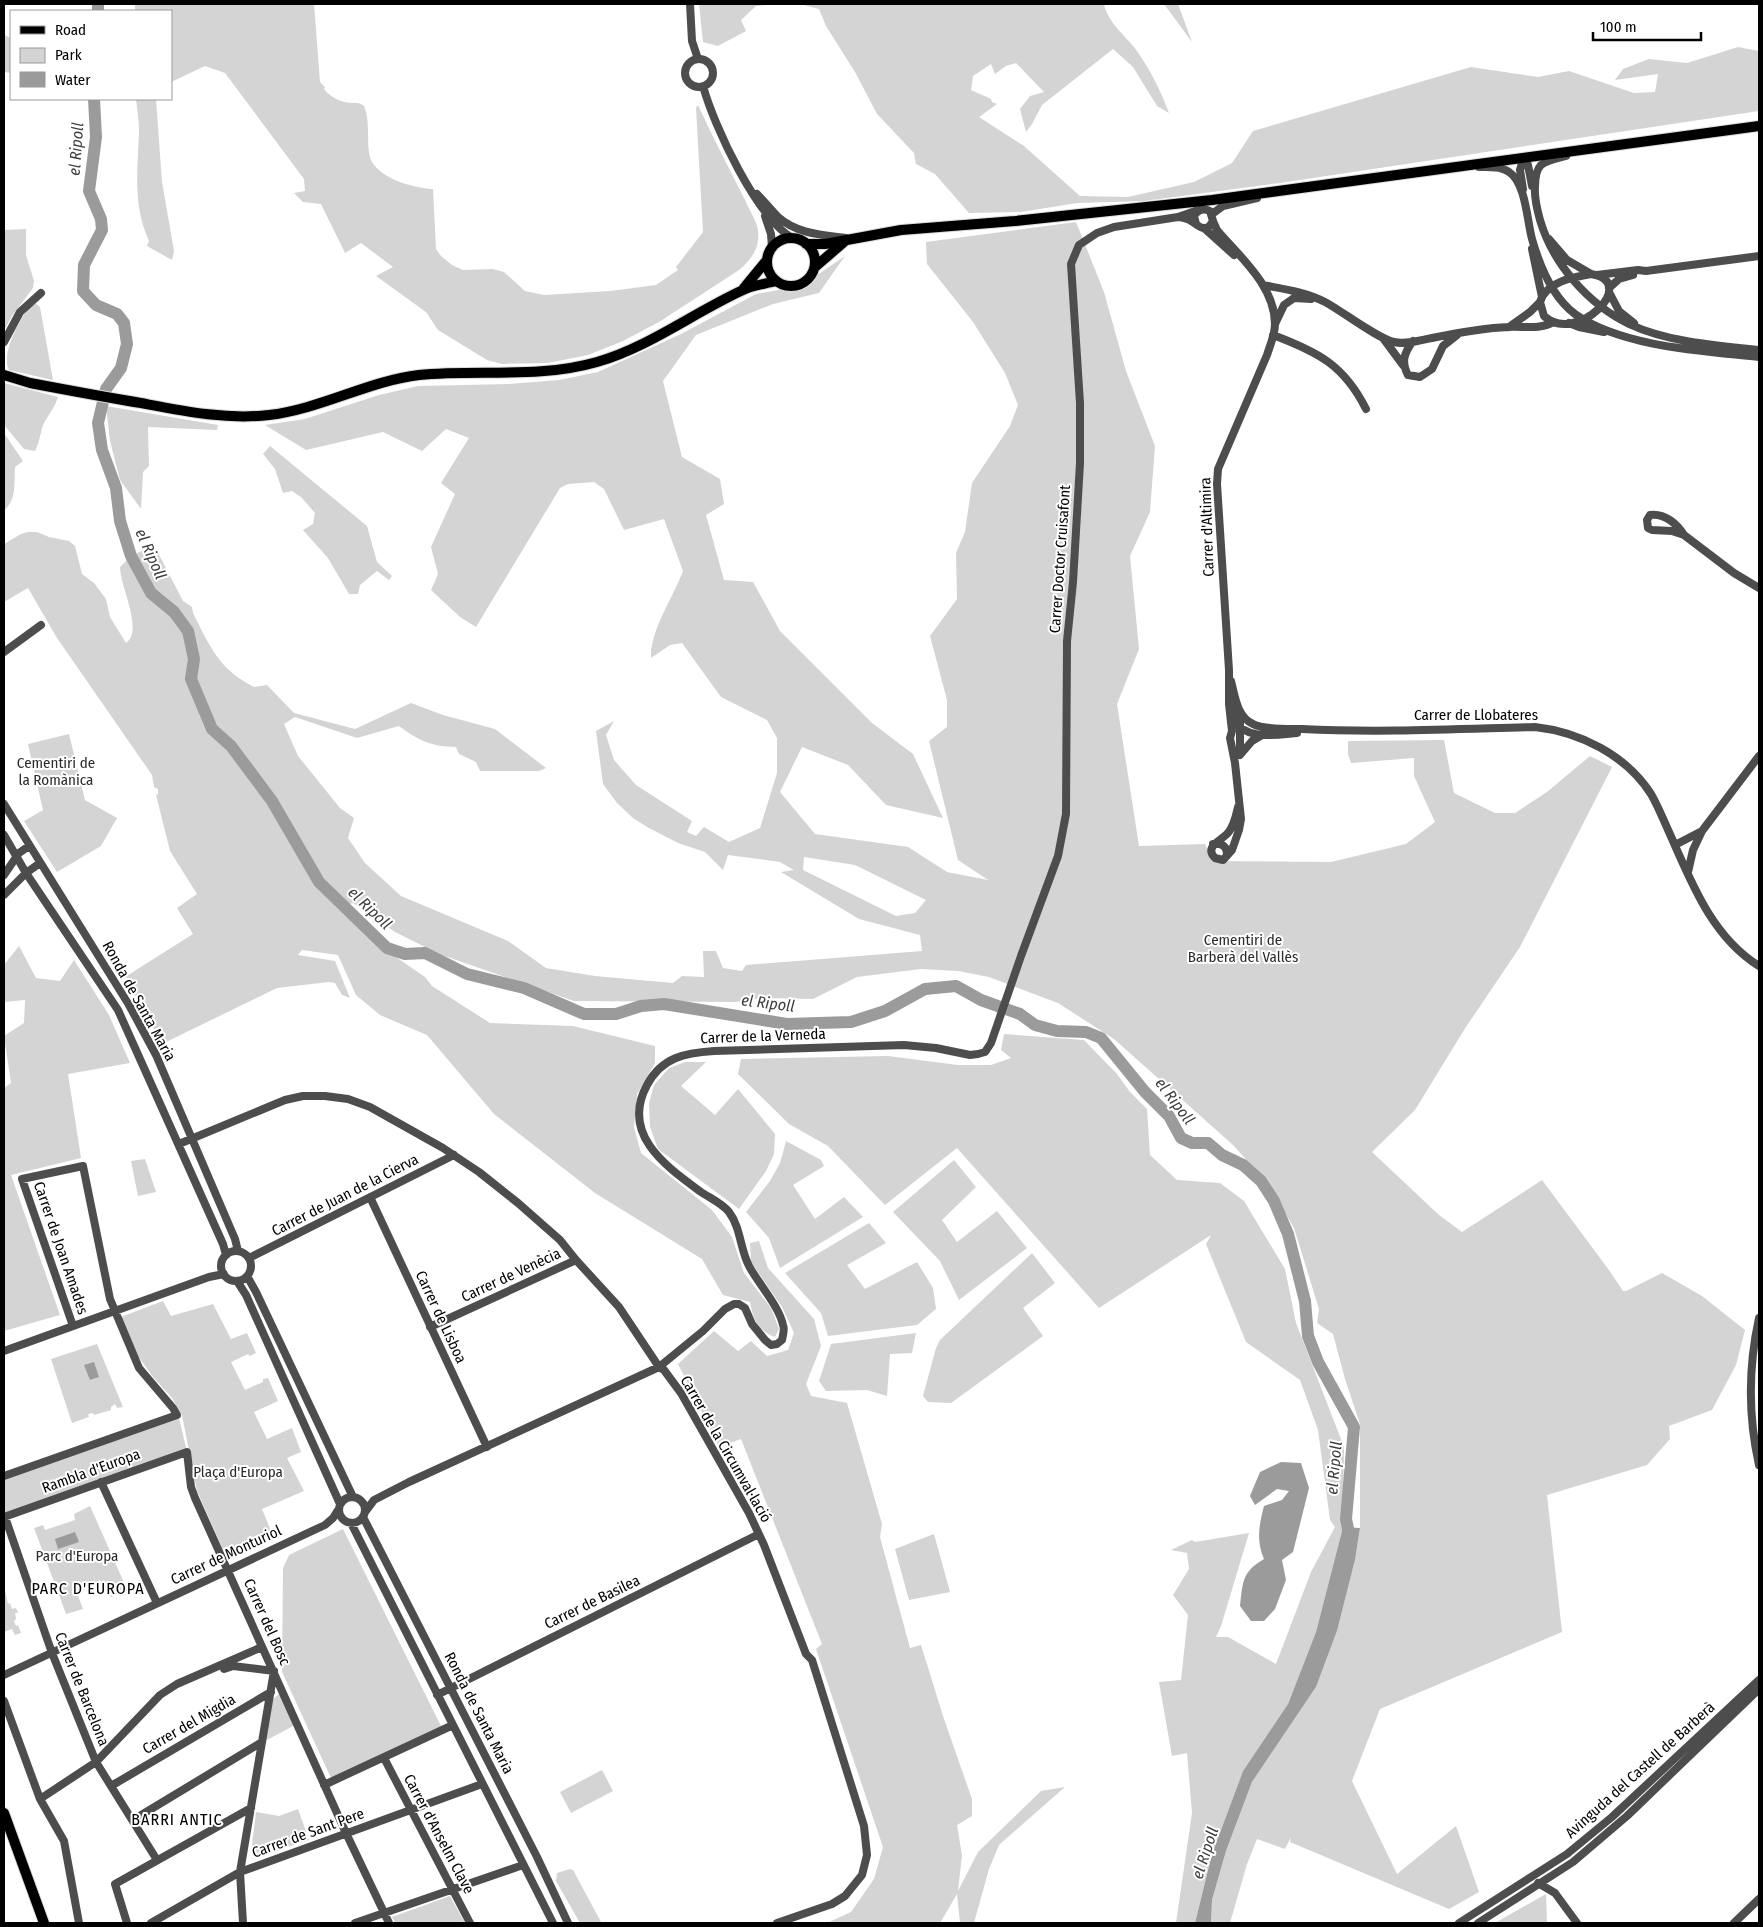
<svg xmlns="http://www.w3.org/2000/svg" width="1763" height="1927" font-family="'Fira Sans Condensed',sans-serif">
<rect width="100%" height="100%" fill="#fff"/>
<!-- green -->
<path fill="#d4d4d4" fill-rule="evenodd" d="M135 4H314L320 82 325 87 324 89C328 95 337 100 344 102 352 104 358 101 364 106 370 119 367 138 369 153 372 177 412 188 433 189L436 249 441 256 452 265 463 270 493 269 504 272 525 291 544 295 610 291 656 285 678 270 676 267 703 232 696 108 698 105C713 138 730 170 746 202 749 210 757 221 758 230 760 248 752 259 739 270L659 322 623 341 588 355 548 363 502 364 487 360 438 330 426 312 376 276 393 267 361 243 345 253 321 204 303 202 294 193 305 191 304 179 225 73 205 66 171 82V11H135Z
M699 4H776L756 6 741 20 746 31 718 46 703 42Z
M800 4H1104C1108 24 1128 37 1139 54 1152 73 1161 92 1169 113L1157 106 1133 67 1113 49 1042 105 1032 124 1026 132 1020 109 1030 96 1044 92 1016 63 1006 66 995 74 991 64 973 76 971 90 991 99 992 102 997 104 979 117 1024 146 1080 196 1128 197 1194 182 1232 163 1253 131 1471 67 1538 77 1569 71 1634 93 1655 92 1658 74 1615 80 1623 69 1649 59 1687 63 1738 47 1759 51V111L1280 183 1144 201 1077 203 1021 212 969 213 935 174 916 164 914 153 877 114 855 72 826 26 819 9Z
M1164 4H1178L1192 42Z
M4 35 11 38V73L4 72Z
M136 99H156L162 182 174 251 172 260 147 246 149 241C132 204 138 169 139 130 139 120 137 109 136 99Z
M1076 222 1104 292 1126 371 1155 446 1150 512 1130 556 1139 649 1117 704 1139 846 1205 844 1212 861 1331 862 1406 844 1435 822 1414 776V758L1351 763 1348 754V741L1444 740 1454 793 1495 813H1515L1547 792 1590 756 1612 767 1520 947 1464 1030 1415 1110 1372 1152 1439 1215 1462 1232 1542 1180 1609 1270 1623 1291H1626L1662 1273 1702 1296 1745 1330 1736 1365 1712 1410 1669 1426 1670 1439 1647 1465 1547 1495 1562 1632 1380 1709 1352 1781 1397 1874 1456 1826 1479 1892 1449 1909 1290 1842 1291 1837 1285 1849 1257 1839 1247 1864 1230 1923H1211L1212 1900 1226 1851 1252 1782 1316 1687 1337 1631 1355 1560 1360 1528V1424L1345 1379 1333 1334 1317 1323 1319 1309 1294 1228 1269 1185 1233 1145 1114 1039 1058 1003 989 977 958 971 921 969 857 977 813 999 763 998 735 1002 574 1001 439 954 395 932 353 903 340 906 387 951 425 977 432 986 490 1023 573 1026 655 1046V1063L637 1094 634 1127 641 1153 712 1210 732 1237 744 1273 771 1308 779 1329 775 1337C758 1331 753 1319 750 1302L723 1295 702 1259 595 1193 494 1114 427 1035 380 1015 356 995 338 955 302 950 298 955 335 961 350 998 342 995 335 983 329 982 277 988 162 1044 125 977 193 934 177 908 197 894 170 851 156 795 158 794V789L154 787 152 775 57 638 28 588 4 602V544L21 534 28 532H37L49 537 69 541 75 546 82 574 94 583 106 599 110 617 126 643C144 630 120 587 120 567L131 556 152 546 156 549 183 601 192 607 193 613C210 647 219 669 254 687L267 685 294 713 355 729 411 703 443 715 495 729 546 768 539 771H480L476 762 459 754 456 747C429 746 420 741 399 726L357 738 295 717 284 724 298 756 340 808 354 818 348 838 365 863 401 896 508 941 546 968 595 976 673 983 682 976 704 977 703 951H716L723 968 742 971 746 965 922 951 920 935 859 919 781 872 794 870 780 862 728 855 723 870 705 852 678 843 649 828 633 818 617 803 603 784 596 731 614 721 606 735 614 760 636 785 692 821 687 832 696 836 704 827 729 842 760 828 777 773V738L767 720 721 697 682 643 670 645 651 658C650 630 673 598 683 571L664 519 624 530 604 489 594 482 568 484 560 488 476 627 460 617 431 590 438 574 431 547 455 494 441 483 469 438 446 429 422 451 383 432 306 450 265 425 305 419 379 395 418 386 509 384 559 380 598 372 681 334 756 294 801 286 845 256 819 293 773 304 696 335 663 381 682 457 720 479 724 504 706 515 724 580 753 582 780 631 872 723 913 754 943 818 886 805 848 765 802 747 780 792 815 834 908 847 947 872 988 880 958 860 929 741 947 727V700L930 636 957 599 956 553 965 532 972 483 1010 426 1018 405 1005 373 973 322 927 264 926 242ZM804 857 855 865 926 900 915 913 896 916 803 870Z
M26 229V255L34 281 33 288 12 316 4 331V230Z
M33 301 40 307 53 380 9 370C0 353 22 316 33 301Z
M4 383 58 397C55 407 49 414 44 423 40 432 40 442 35 451L24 449 4 425Z
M106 406 218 425 217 430 148 427 149 466 143 472 141 509 120 480 110 441Z
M4 433 23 461 15 467C14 481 17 501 4 510Z
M270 446 367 526 377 562 392 576 389 580 377 571 360 585 358 594H349L328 558 303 530 313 524 315 513 301 497 292 491 283 493 275 469 263 454Z
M69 734 85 800 117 818 101 846 57 872 24 821 43 810 28 744Z
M19 946 36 978 60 981 74 960 109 1015 130 1063 68 1074 81 1158 11 1175 60 1315 4 1331V1088L11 1083 4 1036 24 1023 25 1000 4 1002V965Z
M1004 1034 1084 1040 1117 1074 1130 1092 1147 1109 1150 1155 1177 1180 1220 1183 1244 1201 1285 1269 1296 1323 1344 1447 1343 1527 1316 1632 1288 1704 1243 1771 1212 1854 1195 1923H1176L1192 1813 1187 1753 1172 1756 1159 1682 1181 1680 1188 1615 1173 1595 1189 1569 1187 1553 1171 1550 1192 1540 1195 1542 1249 1533 1221 1626 1216 1637H1228L1276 1664 1311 1572 1335 1527 1330 1520 1318 1430 1300 1380 1246 1342 1206 1244 1211 1235 1099 1308 957 1148 885 1205 828 1146 789 1124 738 1074 741 1059 888 1056 958 1065H991L1011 1058 1001 1050Z
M685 1062H706L681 1086 715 1115 738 1089 775 1134 774 1154 766 1171 739 1209 658 1149 650 1127 649 1103 654 1085 669 1068Z
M786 1141 821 1160 824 1166 793 1185 815 1219 844 1197 863 1217 780 1268 769 1238 746 1212 770 1181 780 1163Z
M145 1159 156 1192 138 1196 131 1161Z
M954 1160 976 1187 942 1220 957 1242 997 1211 1027 1248 959 1300 940 1261 893 1212Z
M869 1223 886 1243 847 1265 865 1289 917 1262 933 1288 936 1309 917 1325 828 1336 821 1313 785 1273Z
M759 1241 768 1268 814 1319 821 1346 806 1384 811 1396 847 1403 882 1524 880 1537 910 1648 921 1645 944 1719 972 1799V1816L957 1825 962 1855 958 1891 978 1852 1041 1791 1065 1787 999 1845 989 1869 974 1923H960L957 1894 940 1923H827L851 1912 874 1879 883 1847 816 1649 822 1644 741 1439 719 1447 678 1364 714 1331 738 1351 751 1341 767 1356 788 1350 794 1333 782 1307 751 1262 750 1243Z
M1032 1253 1055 1283 1023 1308 1043 1336 951 1403 928 1402 923 1396 936 1348 940 1340Z
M163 1301 171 1316 213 1304 231 1339 247 1333 256 1353 250 1356 248 1354 231 1362 245 1390 263 1382V1379L268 1378 278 1401 254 1412 267 1439 292 1428 301 1452 287 1458 304 1491 262 1509 273 1536 226 1556 197 1491 182 1415 172 1398 153 1377 138 1356 121 1317Z
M916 1333 912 1353 890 1354 887 1396 867 1390 826 1391 819 1381 831 1344Z
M97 1344 123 1407 117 1408 115 1404 111 1407V1410L94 1415 93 1413 88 1414 89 1417 72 1423 51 1359Z
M179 1418 187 1452 4 1517V1476Z
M90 1506 126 1587 111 1597 104 1580 101 1582 100 1580 78 1590 77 1593 83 1609 66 1614 34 1528 43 1525 45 1530 75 1520 74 1514Z
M343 1529 441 1726 331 1778 282 1672 283 1568 289 1555Z
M934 1534 950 1592 909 1600 895 1549Z
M4 1586 8 1604 10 1603 12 1609 16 1608 18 1613H15L16 1619 14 1621 16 1626 18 1625 21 1633 15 1635 12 1629 4 1632Z
M279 1694 282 1696 295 1725 265 1741 273 1699Z
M602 1770 613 1791 571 1813 560 1792Z
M298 1809 309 1840 264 1855 251 1853 256 1812 279 1816Z
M570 1869 573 1870 601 1922 597 1923H580L556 1881 557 1873Z
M1546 1894 1547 1923H1495Z
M450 1896 465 1923H395L392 1917Z"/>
<!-- water -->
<path fill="#9b9b9b" d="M94 1362 99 1377 90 1380 84 1365Z
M1281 1462 1301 1463 1309 1488 1293 1552 1282 1560 1286 1580 1275 1609 1264 1621H1251L1240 1606C1243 1581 1242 1572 1264 1559 1256 1541 1259 1525 1264 1506L1282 1500 1289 1491 1277 1489 1255 1505 1250 1496 1260 1472Z
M1343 1527 1360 1528 1355 1560 1337 1631 1316 1687 1252 1782 1226 1851 1212 1900 1211 1923H1195L1212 1854 1243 1771 1288 1704 1316 1632Z
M75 1532 79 1542 58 1549 55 1539Z"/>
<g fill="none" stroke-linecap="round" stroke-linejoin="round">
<!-- river -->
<path stroke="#9b9b9b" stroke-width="12" d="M98 11V4
M94 99 96 137 89 191 101 219 102 230 84 265 83 291 96 305 117 314 124 323 127 344 121 368 106 389 98 423 102 450 116 488 120 521 131 556 151 593 174 612 188 631 194 659 191 679 212 729 231 746 272 801 319 882 387 948 405 954 425 953 467 974 524 988 584 1014H616L641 1006 664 1004 787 1024 851 1022 885 1011 925 989 956 986 981 1000 1020 1014 1035 1025 1057 1031 1086 1032 1101 1038 1145 1092 1169 1116 1181 1138 1192 1143H1208L1222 1155 1243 1165 1261 1181 1274 1201 1288 1234 1305 1301 1308 1336 1318 1362 1354 1427 1346 1519 1351 1543"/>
<!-- major casing -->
<g stroke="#dbdbdb" stroke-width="12">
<path id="major" d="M767 262a24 24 0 1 1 48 0a24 24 0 1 1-48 0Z
M806 244H825L901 230 1015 221 1212 200 1759 126
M815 267 844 242
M744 288 767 260
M4 375 30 383C67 390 104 397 141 403 183 411 226 420 269 415 321 409 368 381 419 375 478 369 538 379 597 362 649 347 693 313 743 290 753 285 765 284 776 281
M4 1813 44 1923"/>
</g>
<!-- minor -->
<path stroke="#4d4d4d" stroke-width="8" d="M690 4 692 41 698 59
M685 73a14 14 0 1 1 28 0a14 14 0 1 1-28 0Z
M703 86C714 126 757 219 794 239
M1566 156C1559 158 1548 160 1541 165 1536 170 1535 180 1535 187 1534 198 1537 209 1540 220 1553 264 1588 304 1629 324 1667 342 1718 346 1759 350
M1524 157 1528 165 1532 186
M1479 167C1489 167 1501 166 1509 172 1526 183 1527 221 1532 239 1540 267 1552 297 1575 314 1622 347 1703 351 1759 357
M1523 189 1520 170 1524 157
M757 194C764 201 771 210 778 217 797 234 823 235 846 238
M1212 214 1223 206 1257 198
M765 216 771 234 772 248
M1178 217C1181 217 1184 218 1187 219 1197 222 1204 237 1213 221L1210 211C1204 208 1198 209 1194 216L1196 224
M1213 221 1217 230C1240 257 1275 286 1275 324 1275 335 1270 345 1267 355L1218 469 1217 484 1229 670V704L1232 731 1230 738 1235 763 1241 819 1239 830 1232 850 1223 860 1215 858C1204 847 1220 841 1227 834 1234 827 1236 816 1238 807
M1204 228 1234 255
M1549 239 1567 260 1591 274
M1532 249 1542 297
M1591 274C1641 282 1576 346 1544 316L1540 302C1546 282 1573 277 1591 274Z
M1597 275 1638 270 1646 271 1759 256
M1263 285C1284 289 1306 292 1325 302 1342 311 1378 339 1394 342 1406 345 1421 340 1432 338 1457 333 1483 328 1508 327 1523 326 1540 330 1553 322
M1609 288 1619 279 1633 275
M1609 292 1619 311 1634 323
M1569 323 1579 327 1604 332
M1275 324 1284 305 1294 298 1311 299
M1509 327 1530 312 1540 302
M1273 335C1318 352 1344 365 1366 409
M1383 338 1403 365
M1413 341C1404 353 1401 362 1408 375L1420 377 1432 369 1443 346 1457 335
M4 342 20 312 41 293
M1684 535C1677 524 1665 513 1650 515L1647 520 1648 528 1652 530 1672 531 1684 535 1734 573 1759 588
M4 652 41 625
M1231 681C1235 696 1237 717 1253 724 1264 730 1289 729 1302 729 1379 733 1458 729 1535 727 1580 732 1626 755 1651 794 1658 806 1663 819 1669 832 1691 881 1711 936 1759 966
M1234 704 1235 713 1240 723V753
M1232 718C1246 741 1274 735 1297 733
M1240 755 1252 741 1262 735
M4 804 129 1005 156 1055 235 1239 238 1251
M4 835 26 873 118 1010 223 1244 226 1255
M1213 844C1222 843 1227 846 1227 855
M1675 845 1702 831 1759 756
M1688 872 1693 850 1702 831
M4 875 19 853 29 846
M4 895 26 873 40 863
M179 1144 285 1100 303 1096H325L348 1099 370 1107 443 1148 479 1172 518 1203 560 1240 576 1260 619 1307 659 1367 664 1370 681 1393 749 1513 764 1545 806 1654 812 1660 864 1826 867 1855 862 1875 845 1896 832 1904 777 1923
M370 1197 487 1447
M221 1266a15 15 0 1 1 30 0a15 15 0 1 1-30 0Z
M249 1258 454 1155
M247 1276 256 1292 353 1497
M237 1281 246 1295 340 1504
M1759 1318C1748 1368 1748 1416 1759 1465
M430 1327 576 1260
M4 1351 209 1277 224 1274
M4 1476 177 1415 173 1408 139 1368 110 1299 83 1166 22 1179 73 1326
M101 1482 157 1603
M339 1510a13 13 0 1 1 26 0a13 13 0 1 1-26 0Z
M365 1512 374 1500 409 1482 659 1367 703 1331 725 1309 734 1304H739L745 1308 752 1324 765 1340 771 1345 777 1344 782 1340C783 1335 785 1329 783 1325 779 1306 758 1283 749 1266 740 1249 741 1228 729 1212 723 1204 710 1198 701 1192 667 1167 620 1135 647 1085 662 1057 685 1053 714 1051L904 1045 936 1048 970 1055 978 1054 985 1052 991 1043 1021 956 1058 856 1066 814 1067 641 1073 582 1080 463V403L1071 264 1079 245 1097 233 1114 227 1178 217 1201 209
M4 1517 187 1452 191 1487 195 1498 346 1833 389 1923
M5 1517 52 1653 96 1762 157 1860
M363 1517 537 1857 568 1923
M351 1523 553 1923
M224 1669 233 1666 274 1671
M4 1675 325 1525 333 1518 338 1510
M437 1695 759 1534
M4 1701 40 1799 64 1841 79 1923
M384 1758 470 1923
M324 1785 453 1725
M111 1786 271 1692
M40 1799 96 1762 160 1695 177 1684 262 1647
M133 1820 262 1742
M1538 1883 1555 1893 1577 1923
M127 1923 115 1884 251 1808
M151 1923 240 1872 482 1784
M243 1923 240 1872 274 1671
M355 1923 523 1865
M1459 1923 1567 1854 1612 1817 1759 1680
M1478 1923 1573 1862 1627 1816 1759 1689
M1734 1923 1759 1899"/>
<!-- major -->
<use href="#major" stroke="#000" stroke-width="10"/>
</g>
<g text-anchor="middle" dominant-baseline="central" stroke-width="4" stroke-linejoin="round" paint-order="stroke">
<!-- street labels -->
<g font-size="15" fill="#000" stroke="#fff">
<text transform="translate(1207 527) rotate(-92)">Carrer d'Altimira</text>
<text transform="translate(1060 559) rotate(-86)">Carrer Doctor Cruisafont</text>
<text x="1476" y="715">Carrer de Llobateres</text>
<text transform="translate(139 1001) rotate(61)">Ronda de Santa Maria</text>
<text transform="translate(763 1036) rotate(-2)">Carrer de la Verneda</text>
<text transform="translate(345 1195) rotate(-27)">Carrer de Juan de la Cierva</text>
<text transform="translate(61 1248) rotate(71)">Carrer de Joan Amades</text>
<text transform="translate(511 1275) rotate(-25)">Carrer de Venècia</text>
<text transform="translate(441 1317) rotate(65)">Carrer de Lisboa</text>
<text transform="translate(726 1449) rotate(60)">Carrer de la Circumval·lació</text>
<text transform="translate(91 1471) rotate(-20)">Rambla d'Europa</text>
<text transform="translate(226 1555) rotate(-25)">Carrer de Monturiol</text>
<text transform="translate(592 1602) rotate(-26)">Carrer de Basilea</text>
<text transform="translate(267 1622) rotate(66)">Carrer del Bosc</text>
<text transform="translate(82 1689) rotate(68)">Carrer de Barcelona</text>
<text transform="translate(479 1713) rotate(63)">Ronda de Santa Maria</text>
<text transform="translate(189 1724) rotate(-30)">Carrer del Migdia</text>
<text transform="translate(1640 1770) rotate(-42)">Avinguda del Castell de Barberà</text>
<text transform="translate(308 1833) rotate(-20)">Carrer de Sant Pere</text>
<text transform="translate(439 1834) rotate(62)">Carrer d'Anselm Clave</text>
</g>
<!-- park labels -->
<g font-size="15" fill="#2b2b2b" stroke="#fff">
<text x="56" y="763">Cementiri de<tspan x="56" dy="17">la Romànica</tspan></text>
<text x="1243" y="940">Cementiri de<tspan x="1243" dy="17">Barberà del Vallès</tspan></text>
<text x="238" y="1472">Plaça d'Europa</text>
<text x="77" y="1556">Parc d'Europa</text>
</g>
<!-- water labels -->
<g font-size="16" font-style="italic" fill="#3c3c3c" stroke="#fff">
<text transform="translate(76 149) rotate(-86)">el Ripoll</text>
<text transform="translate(151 554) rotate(66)">el Ripoll</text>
<text transform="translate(370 908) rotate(44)">el Ripoll</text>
<text transform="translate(768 1003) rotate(7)">el Ripoll</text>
<text transform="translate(1175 1101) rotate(53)">el Ripoll</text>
<text transform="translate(1334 1468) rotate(-85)">el Ripoll</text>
<text transform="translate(1205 1853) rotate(-72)">el Ripoll</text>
</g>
<!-- neighbourhood labels -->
<g font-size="16" letter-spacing="1" fill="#000" stroke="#fff">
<text x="88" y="1588">PARC D'EUROPA</text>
<text x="177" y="1819">BARRI ANTIC</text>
</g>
</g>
<!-- border -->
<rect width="1763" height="1927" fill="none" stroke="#000000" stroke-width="10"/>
<!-- legend -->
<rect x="10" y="10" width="162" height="90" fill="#ffffff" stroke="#999999"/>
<rect x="20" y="26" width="25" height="8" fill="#000000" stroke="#999999"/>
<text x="55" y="35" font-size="15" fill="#000000">Road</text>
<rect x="20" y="48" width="25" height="15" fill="#d4d4d4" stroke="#999999"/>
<text x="55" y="60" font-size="15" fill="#000000">Park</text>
<rect x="20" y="72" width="25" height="15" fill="#9b9b9b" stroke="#999999"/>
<text x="55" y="85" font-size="15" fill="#000000">Water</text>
<!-- scale -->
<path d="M1593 32v8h108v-8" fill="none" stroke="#000000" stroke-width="2.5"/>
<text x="1600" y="32" font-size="15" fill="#000000" stroke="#ffffff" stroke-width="4" paint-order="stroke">100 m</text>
</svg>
